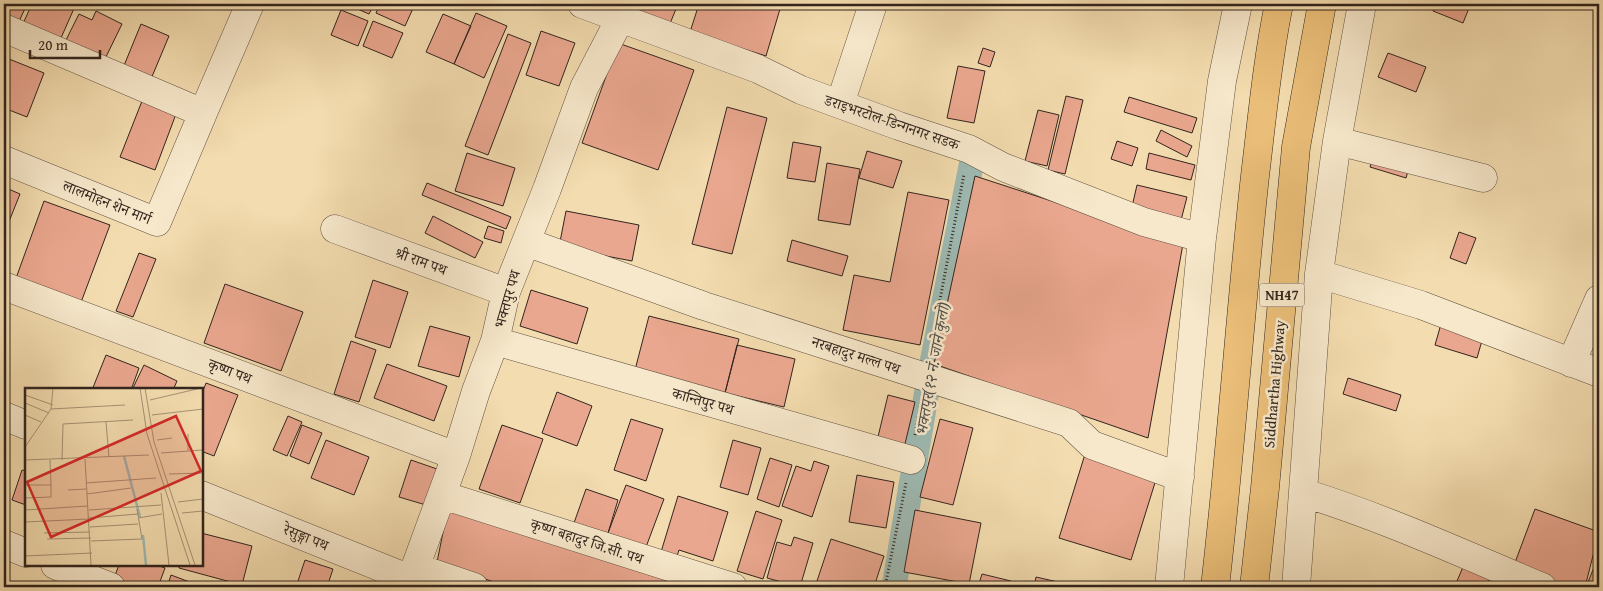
<svg xmlns="http://www.w3.org/2000/svg" width="1603" height="591" font-family="'Gentium Book Plus','Noto Serif Devanagari',serif">
<rect width="100%" height="100%" fill="#f3dcaf"/>
<filter id="stains"><feTurbulence type="fractalNoise" baseFrequency=".004" numOctaves="4"/><feColorMatrix values="0 0 0 0 .2 0 0 0 0 .09 0 0 0 0 .02 0 0 0 .5 -.17"/></filter>
<radialGradient id="worn" r=".72"><stop offset=".6" stop-color="#630" stop-opacity="0"/><stop offset="1" stop-color="#630" stop-opacity=".3"/></radialGradient>
<g fill="none" stroke-linecap="round" stroke-linejoin="round">
<!-- canal -->
<path stroke="#9ebab3" stroke-width="25" d="M894 587 929 378 974 151"/>
</g>
<!-- building -->
<path fill="#eaa78f" stroke="#32241d" d="M4 4H27L17 26 4 20Z
M32 4H76L57 47 20 30Z
M346 4H374L369 14Z
M380 4H415L405 26 376 13Z
M617 4H678L669 26Z
M699 4H763L780 9 766 56 690 32Z
M1435 4H1457L1469 8 1463 23 1433 11Z
M341 10 368 21 358 46 331 35Z
M96 11 122 24 103 63 61 50 79 14 92 20Z
M476 13 507 26 484 78 454 64Z
M443 14 471 26 454 64 426 52Z
M373 21 403 33 392 58 363 46Z
M141 24 169 36 151 79 123 68Z
M541 31 575 43 559 86 526 75Z
M508 34 531 43 488 155 465 146Z
M618 43 694 70 658 170 582 143Z
M983 48 995 52 990 67 978 63Z
M1388 53 1426 67 1416 92 1378 77Z
M9 59 44 73 27 117 4 108V73Z
M958 66 985 71 974 123 947 118Z
M1066 96 1083 100 1065 174 1048 170Z
M1129 97 1197 118 1192 133 1124 112Z
M142 101 176 114 155 170 120 157Z
M727 107 767 118 732 254 692 244Z
M1038 110 1059 115 1047 166 1025 161Z
M1161 130 1192 146 1187 157 1156 141Z
M1117 141 1138 148 1132 166 1111 159Z
M793 142 821 147 815 182 787 178Z
M867 151 902 161 893 188 859 178Z
M467 153 515 168 503 206 455 191Z
M1149 153 1195 165 1191 180 1146 169Z
M1374 153 1410 164 1406 178 1370 167Z
M827 163 860 169 850 225 818 220Z
M975 176 1183 244 1148 438 934 364Z
M427 183 511 217 506 229 422 195Z
M1137 185 1187 197 1180 224 1131 211Z
M4 187 20 194 6 229 4 228Z
M908 192 949 200 920 345 843 330 854 275 890 282Z
M44 201 110 225 80 305 15 281Z
M566 211 639 225 632 261 559 247Z
M433 216 483 242 475 258 425 233Z
M488 226 504 231 501 243 484 238Z
M1459 232 1476 238 1466 264 1450 258Z
M792 240 848 256 842 276 787 261Z
M139 253 156 259 133 317 116 311Z
M373 280 408 292 390 348 355 337Z
M225 284 303 312 281 371 204 343Z
M531 290 588 308 577 344 520 326Z
M649 316 739 339 725 393 635 370Z
M1441 324 1483 337 1477 358 1435 345Z
M430 326 470 337 459 377 418 366Z
M351 341 376 350 359 402 334 394Z
M737 345 795 359 784 407 725 393Z
M106 355 139 368 131 390H92Z
M387 364 447 386 434 421 374 398Z
M144 365 177 381 173 390H132Z
M1348 378 1401 395 1396 411 1343 394Z
M206 383 238 395 214 456 201 451V396Z
M557 392 592 406 577 446 542 433Z
M888 395 915 402 904 448 877 441Z
M288 416 302 422 287 456 273 450Z
M631 419 663 429 646 481 614 470Z
M940 419 973 428 953 505 920 497Z
M302 425 322 433 309 464 290 456Z
M502 425 543 439 520 503 479 489Z
M326 440 369 457 354 495 311 478Z
M733 440 761 448 748 495 720 487Z
M1086 451 1158 473 1131 560 1059 538Z
M770 458 792 465 779 507 757 499Z
M411 460 437 469 426 505 399 497Z
M814 461 829 466 812 517 782 506 796 466 811 471Z
M22 470 26 471V505L12 500Z
M857 475 894 482 886 528 849 522Z
M4 477 9 479 4 491Z
M626 485 664 499 646 547 608 533Z
M586 489 618 500 608 533 574 523Z
M678 496 728 512 713 561 679 550 677 556 661 552Z
M448 508 705 587H508L437 562Z
M1535 509 1599 532 1585 587H1567L1513 568Z
M915 510 981 523 969 584 904 572Z
M756 511 782 520 763 579 737 571Z
M201 533 252 546 242 585 179 568V565H201Z
M794 537 813 543 800 587 767 578 777 542 791 546Z
M831 539 884 556 874 587H815Z
M1599 554V587H1586L1597 560Z
M305 560 333 569 327 587H296Z
M119 565H157L165 568 158 587H139L114 578Z
M1463 567 1492 572 1486 587H1472L1457 581Z
M982 574 1011 581 1009 587H978Z
M171 575 203 587H167Z
M1036 577 1080 587H1034Z"/>
<g fill="none" stroke-linecap="round" stroke-linejoin="round">
<!-- minor casing -->
<g stroke="#625242" stroke-width="29">
<path id="minor" d="M582 4 758 69 801 90 899 126 969 149 1003 167 1144 222 1202 238
M4 28 203 113 250 4
M840 104 873 4
M1337 141 1483 178
M4 160 157 222 203 113
M335 229 506 292
M526 242 704 306 1069 423 1092 445 1180 477
M1319 274 1421 305 1599 373
M4 286 456 456
M495 341 911 460
M1571 363 1599 299
M4 416 26 425
M1304 493C1385 518 1463 554 1542 587
M201 495 410 579
M442 495 733 587
M4 544 26 553
M55 565 111 587
M415 567 474 587
M408 587 456 456 476 391 495 341 506 292 547 189 584 88 621 17
M1169 587 1202 238 1222 81 1238 4
M1296 587 1319 274 1337 141 1362 4"/>
</g>
<!-- highway casing -->
<g stroke="#32241d" stroke-width="29">
<path id="highway" d="M1215 587C1231 450 1240 313 1255 176 1262 119 1267 61 1279 4
M1254 587 1265 488 1296 147 1322 4"/>
</g>
<!-- path -->
<path stroke="#32241d" stroke-width="3" stroke-dasharray="1 2.5" stroke-linecap="butt" d="M930 352 964 174
M915 435 921 402
M885 587 906 483"/>
<!-- minor -->
<use href="#minor" stroke="#f7e8cb" stroke-width="28"/>
<!-- highway -->
<use href="#highway" stroke="#eabe78" stroke-width="28"/>
</g>
<g text-anchor="middle" dominant-baseline="central" stroke-width="5" stroke-linejoin="round" paint-order="stroke">
<!-- shield labels -->
<rect fill="#f7e8cb" stroke="#6d5f51" stroke-width="1" x="1259.5" y="283.5" width="45" height="23" rx="4"/>
<g font-size="14" font-weight="bold" fill="#32241d">
<text x="1282" y="295">NH47</text>
</g>
<!-- street labels -->
<g font-size="15" fill="#32241d" stroke="#f7e8cb">
<text transform="translate(892 122) rotate(19)">डराइभरटोल-डिन्गनगर सडक</text>
<text transform="translate(107 202) rotate(22)">लालमोहन शेन मार्ग</text>
<text transform="translate(421 261) rotate(20)">श्री राम पथ</text>
<text transform="translate(507 299) rotate(-74)">भक्तपुर पथ</text>
<text transform="translate(856 355) rotate(18)">नरबहादुर मल्ल पथ</text>
<text transform="translate(230 371) rotate(21)">कृष्ण पथ</text>
<text transform="translate(1274 384) rotate(-85)">Siddhartha Highway</text>
<text transform="translate(703 401) rotate(16)">कान्तिपुर पथ</text>
<text transform="translate(306 537) rotate(22)">रेसुङ्गा पथ</text>
<text transform="translate(587 541) rotate(18)">कृष्ण बहादुर जि.सी. पथ</text>
</g>
<!-- water labels -->
<g font-size="16" font-style="italic" fill="#52514a" stroke="#f7e8cb">
<text transform="translate(932 369) rotate(-80)">भक्तपुर(१२ नं. जाने कुलो)</text>
</g>
</g>
<!-- overview -->
<g transform="translate(25 388)">
<rect width="178" height="178" fill="#f3dcaf"/>
<path fill="none" stroke="#9ebab3" stroke-width="2.5" d="M99 68 115 129M118 147 121 177"/>
<path fill="none" stroke="#a69275" stroke-width="1" d="M115 0 122 46 165 177M120 0 129 54 170 177M0 7 28 17M125 12 176 0M0 15 24 25M26 21 100 17M0 27 16 34M127 27 178 21M81 34 84 69M163 46V63M132 52 147 50M0 59 26 21 28 0M136 65 178 62M60 71 66 177M0 72 124 67M37 72 38 36 108 32M144 86 178 85M61 95 131 90M0 97H26L25 72M43 102 61 101M136 105 144 177M62 106 106 100M0 110 26 109V97M153 114 178 111M0 122 63 118M64 122 136 117M157 125 178 123M64 130 113 126M113 130 137 126M0 134 64 131M65 139 113 136M19 145 65 144M22 151 66 150M66 153 117 151 112 121M0 168 67 165"/>
<path fill="#d62828" fill-opacity="0.15" stroke="#d62828" stroke-width="2.5" d="M151 28 176 83 26 149 2 94Z"/>
<rect width="178" height="178" fill="none" stroke="#32241d" stroke-width="2.5"/>
</g>
<!-- margin -->
<rect width="1603" height="591" fill="none" stroke="#f3dcaf" stroke-width="20"/>
<rect x="5" y="5" width="1593" height="581" fill="none" stroke="#32241d" stroke-width="2.5"/>
<rect x="10" y="10" width="1583" height="571" fill="none" stroke="#32241d"/>
<!-- scale -->
<path d="M30 50v8h70v-8" fill="none" stroke="#32241d" stroke-width="2.5"/>
<text x="38" y="50" font-size="15" fill="#32241d" stroke="#f7e8cb" stroke-width="4" paint-order="stroke">20 m</text>
<rect width="100%" height="100%" filter="url(#stains)"/>
<rect width="100%" height="100%" fill="url(#worn)"/>
</svg>
